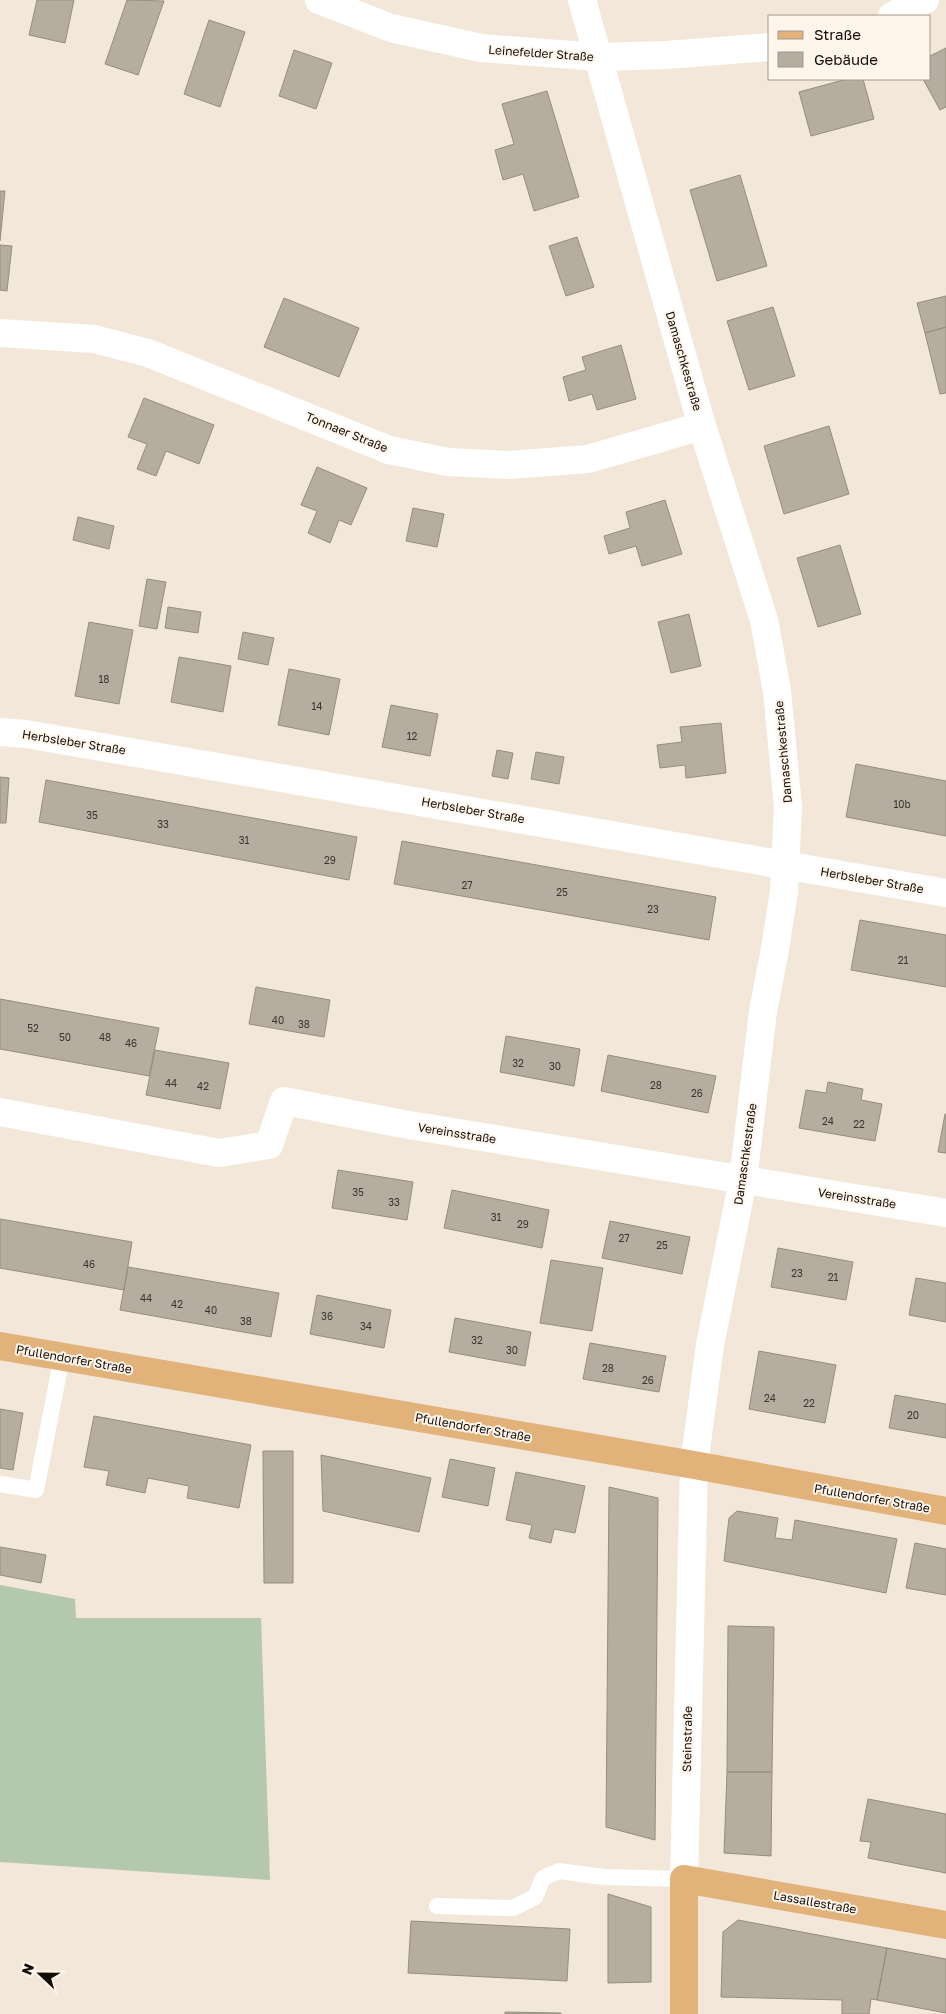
<svg xmlns="http://www.w3.org/2000/svg" width="946" height="2014" font-family="'Golos Text',sans-serif">
<rect width="100%" height="100%" fill="#f3e7da"/>
<!-- garden -->
<path fill="#b4c8ae" d="M0 1585 75 1599 76 1618H261L270 1880 0 1862Z"/>
<!-- building -->
<path fill="#b5ad9f" stroke="#958d7f" d="M37 0H74L65 43 29 35Z
M127 0 164 1 138 75 105 64Z
M209 20 245 32 220 107 184 94Z
M946 48V107L940 110 923 79H930V56Z
M294 50 332 63 316 109 279 96Z
M847 79H863L874 119 811 136 799 92Z
M547 91 579 197 534 211 523 174 503 180 495 150 514 144 502 104Z
M740 175 767 266 717 281 690 190Z
M0 191H5L0 241Z
M577 237 594 287 566 296 549 246Z
M0 245 12 246 7 291 0 290Z
M946 296V327L925 333 917 303Z
M284 298 359 328 339 377 264 347Z
M773 307 795 376 749 390 727 321Z
M946 327V393L940 394 925 333Z
M621 345 636 399 597 410 592 394 569 401 563 377 586 370 582 357Z
M144 398 214 425 199 464 166 451 156 476 137 469 147 444 128 437Z
M829 426 849 494 784 514 764 446Z
M317 467 367 488 351 525 339 520 330 543 308 533 317 511 301 505Z
M665 500 682 554 642 566 636 546 609 554 604 536 630 528 626 512Z
M413 508 444 514 437 547 406 541Z
M78 517 114 526 109 549 73 540Z
M840 545 861 614 818 627 797 558Z
M147 579 166 582 157 629 139 626Z
M168 607 201 612 198 633 165 628Z
M689 614 701 666 671 673 658 622Z
M89 622 133 630 119 704 75 696Z
M243 632 274 638 268 665 238 659Z
M179 657 231 666 223 712 171 702Z
M289 669 340 679 329 735 278 725Z
M391 705 438 714 430 756 382 747Z
M721 723 726 773 686 778 685 765 660 768 657 745 682 742 680 727Z
M497 750 513 753 508 779 492 776Z
M536 752 564 757 559 784 531 779Z
M856 764 946 781V836L846 817Z
M0 777 9 778 6 823H0Z
M46 780 357 837 349 880 39 822Z
M402 841 716 897 709 940 394 884Z
M860 920 946 935V987L851 970Z
M256 987 330 1000 324 1037 249 1024Z
M0 999 159 1028 149 1076 0 1049Z
M506 1036 580 1049 574 1086 500 1072Z
M155 1050 229 1063 220 1109 146 1095Z
M608 1055 716 1076 708 1113 601 1091Z
M828 1082 863 1089 861 1100 882 1104 875 1141 799 1128 806 1090 826 1093Z
M945 1114H946V1153L938 1152Z
M338 1170 413 1182 407 1220 332 1208Z
M452 1190 549 1210 542 1248 444 1228Z
M0 1219 132 1242 124 1290 0 1268Z
M610 1221 690 1237 682 1274 602 1258Z
M778 1248 853 1262 846 1300 771 1287Z
M551 1260 603 1268 592 1331 540 1323Z
M128 1267 279 1293 271 1337 120 1310Z
M916 1278 946 1283V1322L909 1315Z
M317 1295 391 1310 384 1348 310 1334Z
M455 1318 531 1332 525 1366 449 1352Z
M590 1343 666 1356 659 1392 583 1379Z
M759 1351 836 1365 825 1423 749 1409Z
M895 1395 946 1404V1438L889 1428Z
M0 1409 23 1413 13 1470 0 1468Z
M94 1416 251 1445 239 1508 187 1498 189 1486 148 1478 145 1493 106 1485 109 1471 84 1467Z
M263 1451H293V1583H264Z
M321 1455 431 1478 419 1532 323 1511Z
M450 1459 495 1468 488 1506 442 1497Z
M516 1472 585 1486 575 1533 554 1529 551 1543 529 1538 532 1525 506 1520Z
M609 1487 658 1498 655 1840 606 1827Z
M737 1511 778 1518 775 1538 792 1540 795 1520 897 1539 886 1593 724 1561 729 1518Z
M915 1543 946 1549V1595L906 1588Z
M0 1547 46 1555 41 1583 0 1575Z
M728 1626 774 1627 772 1772H727Z
M727 1772H772L771 1856 724 1853Z
M868 1799 946 1814V1873L868 1858 871 1842 860 1841Z
M608 1894 651 1907V1982L608 1983Z
M738 1920 887 1948 877 2000 871 1999 869 2014H842V2000L721 1997 723 1932Z
M411 1921 570 1929 567 1981 408 1973Z
M887 1948 946 1959V2013L877 2000Z
M505 2012 561 2013V2014H505Z"/>
<g fill="none" stroke-linecap="round" stroke-linejoin="round">
<!-- lane -->
<path stroke="#fff" stroke-width="16" d="M0 1484 36 1490 62 1357
M437 1906 513 1908 535 1897 543 1878 559 1871 603 1877 684 1879"/>
<!-- street -->
<path stroke="#fff" stroke-width="28" d="M319 0 391 28 481 48 598 57 666 55 770 47
M582 0 702 426 764 620 777 691 788 807 784 891 775 949 763 1011 743 1180 710 1345 694 1465 684 1879
M892 16 925 0
M0 333 94 339 148 353 389 450 448 462 509 465 588 459 702 426
M0 732 26 734 946 893
M0 1112 219 1153 269 1145 284 1101 403 1124 946 1213"/>
<!-- primary -->
<path stroke="#e1b27a" stroke-width="28" d="M0 1346 694 1465 946 1511
M684 2014V1879L946 1925"/>
</g>
<g text-anchor="middle" dominant-baseline="central" stroke-width="4" stroke-linejoin="round" paint-order="stroke">
<!-- number labels -->
<g font-size="10" fill="#3a362e">
<text x="104" y="679">18</text>
<text x="317" y="706">14</text>
<text x="412" y="736">12</text>
<text x="902" y="804">10b</text>
<text x="92" y="815">35</text>
<text x="163" y="824">33</text>
<text x="244" y="840">31</text>
<text x="330" y="860">29</text>
<text x="467" y="885">27</text>
<text x="562" y="892">25</text>
<text x="653" y="909">23</text>
<text x="903" y="960">21</text>
<text x="278" y="1020">40</text>
<text x="304" y="1024">38</text>
<text x="33" y="1028">52</text>
<text x="65" y="1037">50</text>
<text x="105" y="1037">48</text>
<text x="131" y="1043">46</text>
<text x="518" y="1063">32</text>
<text x="555" y="1066">30</text>
<text x="171" y="1083">44</text>
<text x="656" y="1085">28</text>
<text x="203" y="1086">42</text>
<text x="697" y="1093">26</text>
<text x="828" y="1121">24</text>
<text x="859" y="1124">22</text>
<text x="358" y="1192">35</text>
<text x="394" y="1202">33</text>
<text x="496" y="1217">31</text>
<text x="523" y="1224">29</text>
<text x="624" y="1238">27</text>
<text x="662" y="1245">25</text>
<text x="89" y="1264">46</text>
<text x="797" y="1273">23</text>
<text x="833" y="1277">21</text>
<text x="146" y="1298">44</text>
<text x="177" y="1304">42</text>
<text x="211" y="1310">40</text>
<text x="327" y="1316">36</text>
<text x="246" y="1321">38</text>
<text x="366" y="1326">34</text>
<text x="477" y="1340">32</text>
<text x="512" y="1350">30</text>
<text x="608" y="1368">28</text>
<text x="648" y="1380">26</text>
<text x="770" y="1398">24</text>
<text x="809" y="1403">22</text>
<text x="913" y="1415">20</text>
</g>
<!-- street labels -->
<g font-size="12" fill="#110e09" stroke="#fff5ea">
<text transform="translate(541 53) rotate(4)">Leinefelder Straße</text>
<text transform="translate(684 361) rotate(74)">Damaschkestraße</text>
<text transform="translate(347 432) rotate(22)">Tonnaer Straße</text>
<text transform="translate(74 742) rotate(9)">Herbsleber Straße</text>
<text transform="translate(783 752) rotate(-95)">Damaschkestraße</text>
<text transform="translate(473 810) rotate(10)">Herbsleber Straße</text>
<text transform="translate(872 880) rotate(10)">Herbsleber Straße</text>
<text transform="translate(457 1133) rotate(9)">Vereinsstraße</text>
<text transform="translate(745 1154) rotate(-82)">Damaschkestraße</text>
<text transform="translate(857 1198) rotate(9)">Vereinsstraße</text>
<text transform="translate(74 1359) rotate(10)">Pfullendorfer Straße</text>
<text transform="translate(473 1427) rotate(10)">Pfullendorfer Straße</text>
<text transform="translate(872 1498) rotate(10)">Pfullendorfer Straße</text>
<text transform="translate(687 1739) rotate(-89)">Steinstraße</text>
<text transform="translate(815 1902) rotate(10)">Lassallestraße</text>
</g>
</g>
<!-- legend -->
<rect x="768" y="15" width="162" height="65" fill="#fff5ea" stroke="#a09990"/>
<rect x="778" y="31" width="25" height="8" fill="#e1b27a" stroke="#a09990"/>
<text x="814" y="40" font-size="15" fill="#110e09">Straße</text>
<rect x="778" y="52" width="25" height="15" fill="#b5ad9f" stroke="#a09990"/>
<text x="814" y="65" font-size="15" fill="#110e09">Gebäude</text>
<!-- north arrow -->
<g transform="translate(40 1974) rotate(292)" stroke="#fff5ea" stroke-width="4" paint-order="stroke">
<path d="M0-4L9 19L0 12L-9 19Z" fill="#110e09"/>
<text y="-8" font-size="14" font-weight="bold" text-anchor="middle" fill="#110e09">N</text>
</g>
</svg>
